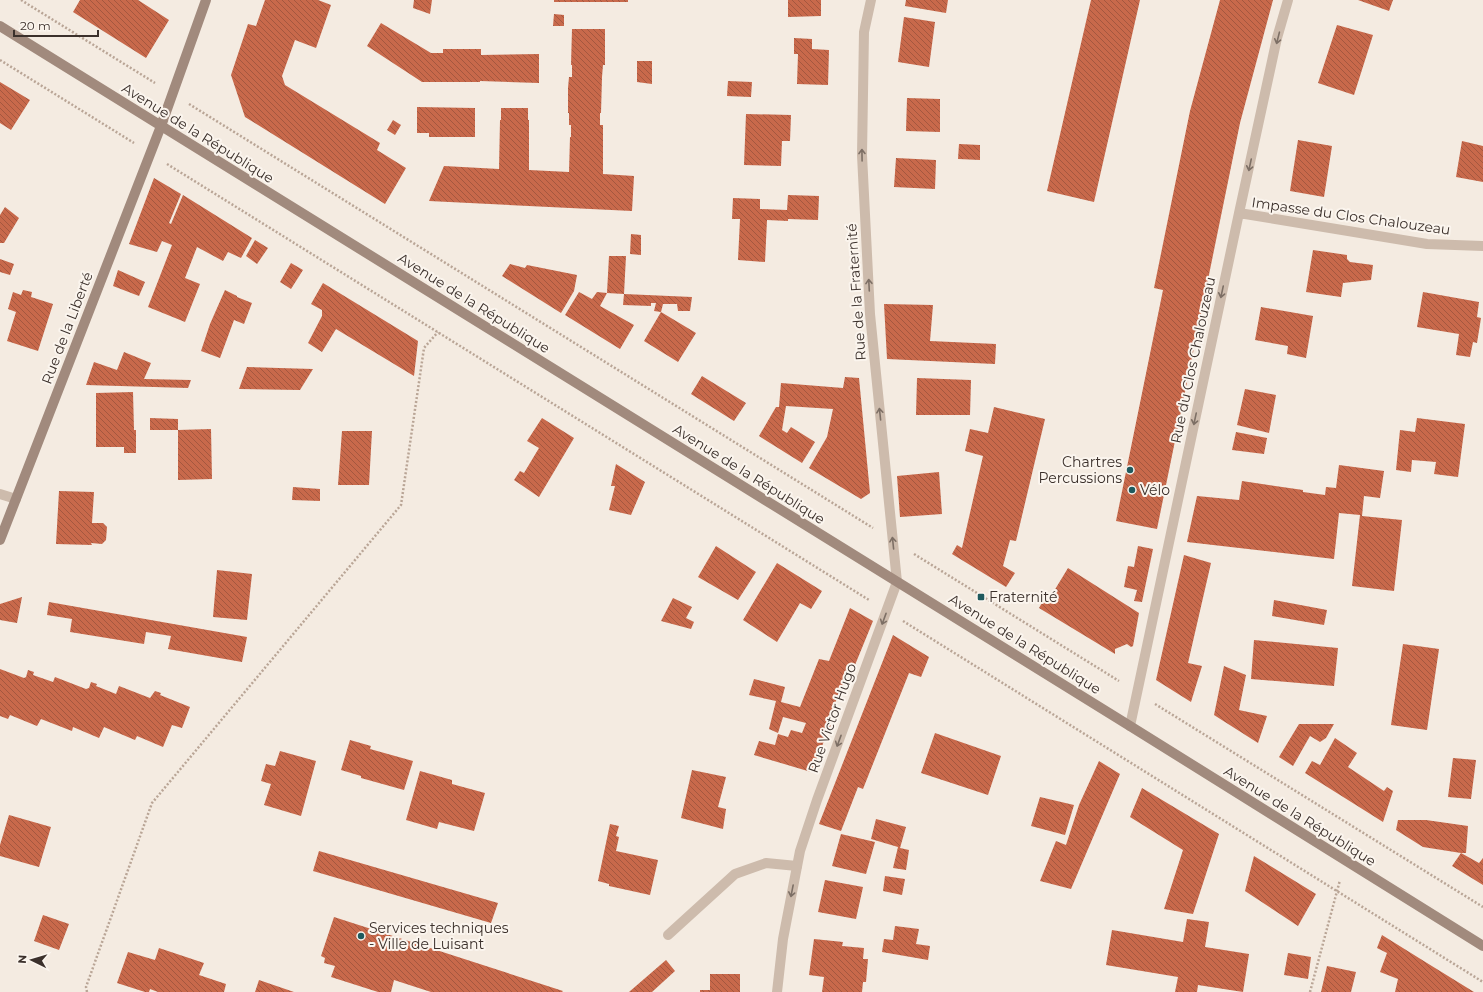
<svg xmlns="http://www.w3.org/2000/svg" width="1483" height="992" font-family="Montserrat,sans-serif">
<defs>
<pattern id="building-back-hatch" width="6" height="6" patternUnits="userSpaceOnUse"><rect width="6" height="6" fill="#c8694b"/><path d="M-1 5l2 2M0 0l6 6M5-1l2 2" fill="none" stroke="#a4573f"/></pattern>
</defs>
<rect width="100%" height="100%" fill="#f4ebe1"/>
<!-- building -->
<path fill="url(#building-back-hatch)" d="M80 0H138L169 20 146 58 73 12Z
M265 0H318L331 5 316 48 295 40 282 76 285 85 380 143 377 150 406 168 385 204 245 117 231 75 248 24 256 26Z
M414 0H432L430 14 413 8Z
M554 0H628V2H554Z
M788 0H821V16L788 17Z
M906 0H948L946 13 905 6Z
M1091 0H1140L1094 202 1047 191Z
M1220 0H1273L1240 123 1157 529 1116 521 1163 290 1154 288 1190 111Z
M1358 0H1393L1389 11Z
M554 14 564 15V26H553Z
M904 17 935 22 929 67 898 62Z
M381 23 431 53H443V49H481V55L539 54V83L480 81V82H422L367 46Z
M1337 25 1373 35 1354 95 1318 83Z
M572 29H605V65H603L602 77 601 113H600V125H603V174L634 176 632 211 429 201 444 166 499 169 500 120H501V108H528V120H529V170L569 172 570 137H571V125H569V113H568V88L569 77H572V65H571Z
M794 38 812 39V49L829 50 828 85 797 84 798 54H794Z
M637 61H652V84L637 82Z
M728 81 752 82 751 97 727 96Z
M0 82 30 100 11 130 0 123Z
M907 98 940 99V132L906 131Z
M417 107 475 108V137H429V133H417Z
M746 114 791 115 790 141H782L781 166 744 165Z
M393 120 401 125 395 135 387 130Z
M1298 140 1332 146 1324 197 1290 191Z
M1462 141 1483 146V182L1456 177Z
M959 144 980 145V160L958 159Z
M896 158 936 160 935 189 894 187Z
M154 178 181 194 169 223 171 224 183 195 252 238 241 258 228 252 223 261 197 247 185 278 200 284 185 322 148 307 172 245 162 241 157 252 129 244Z
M788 195 819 196 818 220 788 219V221L767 220 765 262 738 260 740 219H732L733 198 760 199V209L787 210Z
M5 207 19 218 4 243H0V215Z
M631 234 641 235V255L630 254Z
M255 240 268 248 257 264 246 256Z
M1313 250 1347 255V259L1350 262 1373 265 1371 280 1343 283 1341 297 1306 292Z
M609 256H626L624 294 607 293Z
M0 259 14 264 10 275 0 272Z
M291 263 303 270 291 289 280 282Z
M510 264 525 268 527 265 577 275 574 291 561 313 502 276Z
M118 270 145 282 139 296 113 286Z
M323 283 418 341 414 376 336 329 322 352 308 343 322 316V310L311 304Z
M23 290 32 292 31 297 53 304 38 351 7 341 16 312 8 309 13 292 21 295Z
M225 290 237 296V297L252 303 244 324 234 320 220 358 201 351 210 324Z
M579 292 592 299 597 292 607 293 600 306 634 325 620 349 565 315Z
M1423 292 1479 302 1477 317 1481 318 1477 343 1473 342 1470 357 1456 355 1459 334 1417 327Z
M624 294 692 297 690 311H678L677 304H663L661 312 654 311 656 303H651V306L623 305Z
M884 304 933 305 930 341 996 344 995 364 887 359Z
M1261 307 1313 316 1306 358 1287 354 1288 346 1255 340Z
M661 312 696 333 678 362 644 341Z
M124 352 151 363 144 379 191 380 188 388 86 385 94 362 117 370Z
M247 367 313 369 300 390 239 389Z
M702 376 746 403 734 421 691 394Z
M845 377 859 378 870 493 861 499 809 468 827 437 833 409 786 406 782 430 787 433 791 427 815 442 802 463 759 436 776 407H779L781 383 843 388Z
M917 378 971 380 970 415H916Z
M1245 389 1276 395 1269 433 1237 425Z
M133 392 134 430H136V453H124V447H96V393Z
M994 407 1045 419 1016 541 1010 540 1003 566 1015 573 1006 587 952 554 957 545 962 548 983 456 965 451 970 429 988 433Z
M150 418 178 419V430H150Z
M542 418 574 438 539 497 514 480 520 471 524 473 539 448 527 441Z
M1417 418 1465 424 1458 477 1434 474 1436 462 1412 460 1411 472 1396 470 1400 430 1415 432Z
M211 429 212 479 178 480V430Z
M342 431H372L369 485H338Z
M1236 432 1267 438 1264 454 1232 450Z
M616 464 645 482 631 515 609 510 615 486H611Z
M1339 465 1384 471 1380 498 1364 496 1362 516 1402 520 1394 591 1352 586 1360 515 1339 513 1334 559 1187 542 1197 496 1239 500 1242 481 1303 490V492L1325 495 1326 487 1336 488Z
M939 472 942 514 900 517 897 476Z
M293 487 320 489V501L292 500Z
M59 491 94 492 92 523H103L107 527 106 540 102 544 91 543 92 545 56 544Z
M716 546 756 572 738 600 698 577Z
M1138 546 1153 549 1142 602 1134 601 1137 590 1124 587 1128 566 1134 567Z
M1184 555 1211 563 1188 663 1202 666 1191 702 1156 680Z
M777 563 822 591 811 609 800 603 777 642 743 620Z
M1068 568 1139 613 1133 646 1131 647 1127 644 1115 649V654L1039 608 1047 594 1051 596Z
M217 570 252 574 247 620 213 617Z
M22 597 17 623 0 620V604Z
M673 598 692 607 686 618 694 622 691 629 661 621Z
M1274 600 1327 610 1324 625 1272 616Z
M49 602 247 637 242 662 168 649 171 636 146 632 144 644 70 632 72 619 47 615Z
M850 608 873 621 855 665 851 664 829 718 833 720 811 772 754 755 759 741 775 745 778 734 788 737 791 730 802 733 806 723 783 717 778 733 769 729 776 701 749 695 754 679 785 687 781 702 800 707 819 659 829 661Z
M893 635 929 657 921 677 909 673 863 789 858 787 841 831 819 824Z
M1254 640 1338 648 1334 686 1251 679Z
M1403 644 1439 649 1427 730 1391 725Z
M1224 666 1246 675 1239 710 1267 716 1258 743 1214 715Z
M0 669 24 678 26 677 28 670 34 672 33 675 53 682 55 677 86 689 89 688 91 682 97 684 96 686 116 694 119 686 150 698 155 691 161 693 160 695 190 707 182 728 172 725 163 747 137 736 135 740 104 727 99 738 73 727 72 731 41 719 37 726 10 715 8 719 0 716Z
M1299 724H1334L1326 738 1320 742 1310 736 1293 766 1279 757Z
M935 733 1001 756 988 795 921 773Z
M1335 738 1357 753 1348 767 1384 791 1387 787 1393 791 1383 822 1305 773 1312 761 1320 765Z
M350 740 371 746 370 749 413 761 404 790 361 778V776L341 770Z
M280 751 316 761 301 816 264 805 271 784 261 781 266 764 275 766Z
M1453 758 1476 760 1471 799 1448 797Z
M1099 761 1120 774 1071 889 1040 881 1056 841 1066 845 1079 805Z
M692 770 726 777 718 807 726 809 723 829 681 818Z
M420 771 452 780V784L485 793 474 831 439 822 437 829 406 820Z
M1142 788 1219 834 1193 914 1164 909 1183 850 1130 817Z
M1040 797 1074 805 1065 835 1031 826Z
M9 815 51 827 39 867 0 856V845Z
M876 819 906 827 900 848 909 850 906 870 893 868 898 847 871 839Z
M1398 820H1426L1468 826 1466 853H1461L1479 863 1483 858V885L1452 866 1461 853 1423 847 1396 830Z
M610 824 619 826 616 836 619 837 616 851 658 860 650 895 609 886V884L598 881Z
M841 834 875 842 866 874 832 866Z
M319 851 498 903 491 923 313 871Z
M1254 856 1316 894 1298 926 1245 891Z
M885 876 905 879 902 895 883 891Z
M825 880 863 887 856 919 818 912Z
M43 915 69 924 59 950 34 941Z
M334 917 563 991 562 992H431L394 980 391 992H378L331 977 335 966 324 963 325 958 321 956Z
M1187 919 1209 922 1205 947 1249 954 1243 992 1198 985 1197 992H1175L1178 977 1106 965 1112 930 1183 942Z
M895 926 919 929 916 944 930 946 928 960 882 952 884 939 893 940Z
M1382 935 1427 963 1474 992H1395L1398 979 1380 972 1387 953 1377 948Z
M814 939 843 942 842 946 864 948 863 959H868L866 982H863L862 992H822L824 977 809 975Z
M159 948 204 963 199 975 226 984 224 992H158L150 989 149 992H145L117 983 128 952 155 960Z
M1288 953 1311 957 1308 979 1284 975Z
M666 960 675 971 652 992H629Z
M1327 966 1356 972 1351 992H1321Z
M710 974H740V992H700V990H710Z
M259 980 294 992H255Z"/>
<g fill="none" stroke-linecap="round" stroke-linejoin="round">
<!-- path -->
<path stroke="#b9a596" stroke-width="2.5" stroke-dasharray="2 2" stroke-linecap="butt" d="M21 0 155 83
M0 60 134 143
M189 104 873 528
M167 164 869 600
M914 554 1119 681
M903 621 1483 982
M1155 704 1483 907
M87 992 86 987 152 803 401 505 424 348 438 332
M1310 992 1340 880"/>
<!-- lane -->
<path stroke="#cdbbac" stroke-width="10" d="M668 935 735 874 766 863 797 866"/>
<!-- street -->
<path stroke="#cdbbac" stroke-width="10" d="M1239 213 1427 244 1483 246
M0 494 16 499
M1130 726 1239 213 1277 38 1288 0
M777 992 783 939 800 851 817 800 897 582 870 314 862 155 864 32 871 0"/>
<!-- secondary -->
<path stroke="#a18a7d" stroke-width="10" d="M0 26 1130 726 1483 946
M0 540 161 126 206 0"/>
</g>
<!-- one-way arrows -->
<defs><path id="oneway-shaft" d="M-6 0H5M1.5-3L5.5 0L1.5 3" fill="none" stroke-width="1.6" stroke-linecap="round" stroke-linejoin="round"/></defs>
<g stroke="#7d6f65">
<use href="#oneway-shaft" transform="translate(1278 38) rotate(104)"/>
<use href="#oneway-shaft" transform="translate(862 155) rotate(-91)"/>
<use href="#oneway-shaft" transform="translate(1250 165) rotate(102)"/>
<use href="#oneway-shaft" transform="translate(869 285) rotate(-93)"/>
<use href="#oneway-shaft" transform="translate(1222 292) rotate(102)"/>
<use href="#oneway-shaft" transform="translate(880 414) rotate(-96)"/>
<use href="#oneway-shaft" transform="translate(1195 419) rotate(102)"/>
<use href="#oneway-shaft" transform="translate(893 543) rotate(-96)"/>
<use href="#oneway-shaft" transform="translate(884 619) rotate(110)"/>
<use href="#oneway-shaft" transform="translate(839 741) rotate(110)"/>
<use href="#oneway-shaft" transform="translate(792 891) rotate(101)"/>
</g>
<!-- markers -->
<g fill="#1f5a5e" stroke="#fbf5ee" stroke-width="1.5">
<circle cx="1130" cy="470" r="4"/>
<circle cx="1132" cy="490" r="4"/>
<rect x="977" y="593" width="8" height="8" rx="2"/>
<circle cx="361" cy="936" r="4"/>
</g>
<g text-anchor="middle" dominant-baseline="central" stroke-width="4" stroke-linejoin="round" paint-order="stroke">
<!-- street labels -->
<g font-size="14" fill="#3b302b" stroke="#fbf5ee">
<text transform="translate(198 133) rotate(32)">Avenue de la République</text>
<text transform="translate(1351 216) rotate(8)">Impasse du Clos Chalouzeau</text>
<text transform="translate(856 292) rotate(-94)">Rue de la Fraternité</text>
<text transform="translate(474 303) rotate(32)">Avenue de la République</text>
<text transform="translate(67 328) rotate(-69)">Rue de la Liberté</text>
<text transform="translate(1193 360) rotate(-78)">Rue du Clos Chalouzeau</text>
<text transform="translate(749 474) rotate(32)">Avenue de la République</text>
<text transform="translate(1025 644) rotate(32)">Avenue de la République</text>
<text transform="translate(832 718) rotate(-70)">Rue Victor Hugo</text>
<text transform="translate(1300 816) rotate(32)">Avenue de la République</text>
</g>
<!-- poi labels -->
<g font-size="14" fill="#3b302b" stroke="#fbf5ee" text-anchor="start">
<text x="1122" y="462" text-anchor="end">Chartres<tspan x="1122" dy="16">Percussions</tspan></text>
<text x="1140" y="490">Vélo</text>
<text x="989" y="597">Fraternité</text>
<text x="369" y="928">Services techniques<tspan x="369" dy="16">- Ville de Luisant</tspan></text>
</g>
</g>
<!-- north arrow -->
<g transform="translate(32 960) rotate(275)" stroke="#fbf5ee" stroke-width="3" paint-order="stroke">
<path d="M0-3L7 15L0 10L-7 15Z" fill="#3b302b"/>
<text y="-6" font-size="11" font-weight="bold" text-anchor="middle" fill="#3b302b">N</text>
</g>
<!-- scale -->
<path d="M14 30v6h84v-6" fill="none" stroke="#3b302b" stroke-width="2"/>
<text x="20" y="30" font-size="12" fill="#3b302b" stroke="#fbf5ee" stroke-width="3" paint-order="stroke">20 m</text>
</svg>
